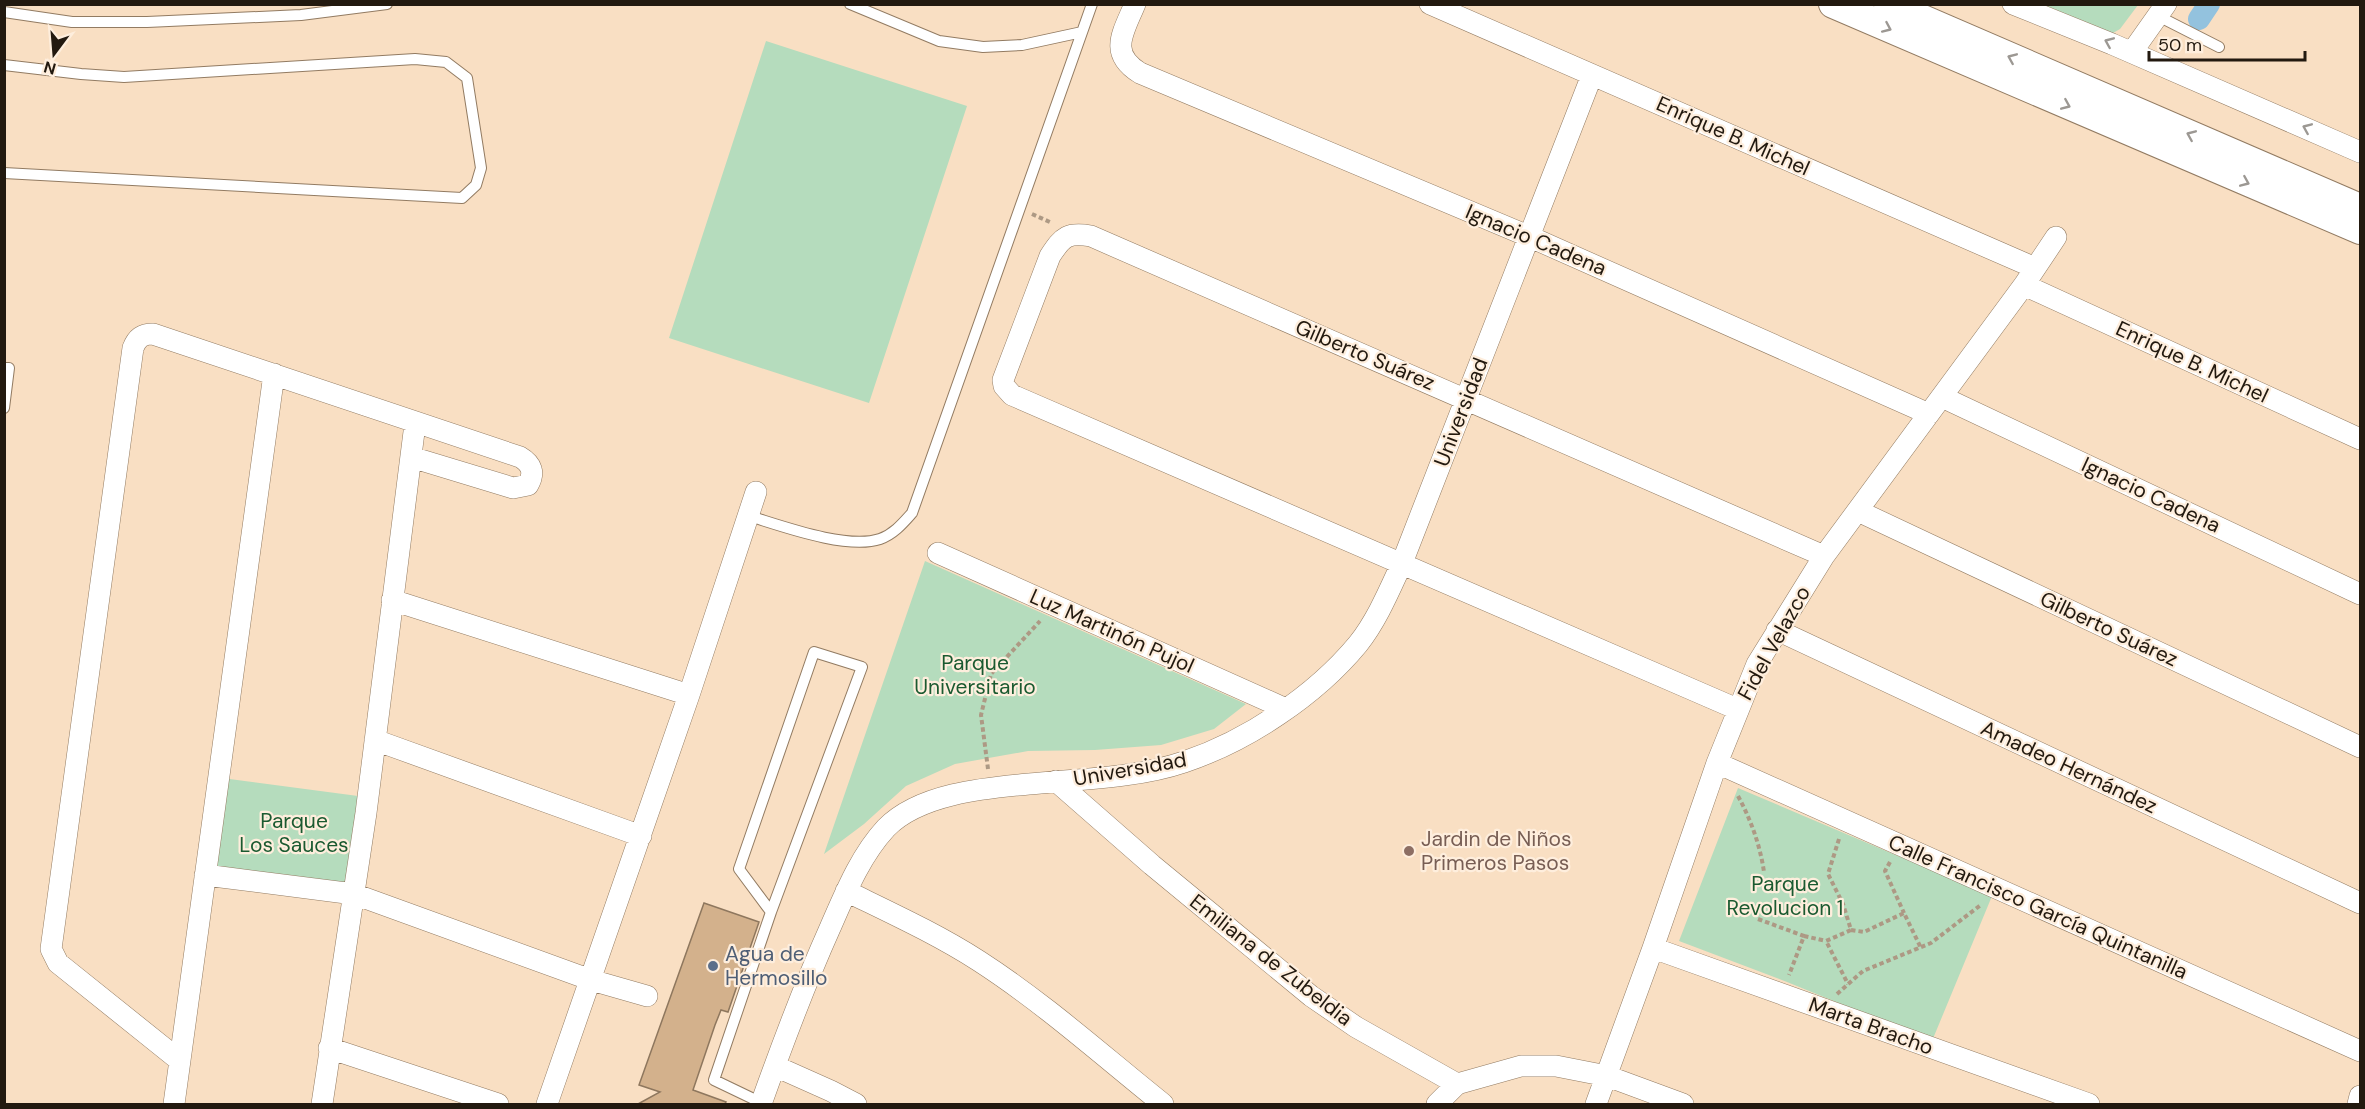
<svg xmlns="http://www.w3.org/2000/svg" width="2365" height="1109" font-family="'DM Sans',sans-serif">
<rect width="100%" height="100%" fill="#f9dfc3"/>
<!-- green -->
<path fill="#b5dcbd" d="M2044 5H2138L2120 29 2113 33Z
M766 41 967 106 869 403 669 338Z
M925 561 1246 704 1214 729 1161 745 1095 750 1028 751 955 764 906 786 864 824 824 854Z
M222 778 358 796 346 886 210 866Z
M1738 788 1992 896 1932 1041 1787 982 1679 941Z"/>
<g fill="none" stroke-linecap="round" stroke-linejoin="round">
<!-- canal -->
<path stroke="#93c2de" stroke-width="22" d="M2199 19 2209 4"/>
</g>
<!-- building -->
<path fill="#d3b18c" stroke="#8e775e" stroke-width="1.5" d="M704 903 759 922 728 1012 721 1010 715 1025 693 1090 726 1102 725 1104H638L660 1092 639 1085Z"/>
<g fill="none" stroke-linecap="round" stroke-linejoin="round">
<!-- service casing -->
<g stroke="#927b62" stroke-width="12">
<path id="service" d="M850 4 939 41 983 47 1022 45 1082 32
M4 12 72 22H147L301 15 387 4
M2158 16 2219 47
M4 65 81 74 124 77 415 59 446 62 467 78 481 168 476 185 462 198 4 173
M4 368H9L4 408
M749 516C782 526 847 550 880 539 894 534 903 523 912 513L1092 4
M762 1103 714 1080 771 912 862 667 814 652 739 869 771 912"/>
</g>
<!-- minor casing -->
<g stroke="#927b62" stroke-width="22">
<path id="minor" d="M1135 4C1123 33 1108 53 1140 73L1528 236 1929 414
M1430 4 2035 268
M2013 4 2112 44 2360 152
M2132 52 2166 4
M2024 285 2360 439
M1942 397 2360 594
M1858 511 2360 747
M938 553 1286 709
M392 600 689 695
M1777 630 2360 903
M1737 709 1012 395 1004 386 1003 380 1050 256C1063 236 1068 232 1091 236L1824 556
M375 740 641 836
M1717 763 2360 1051
M1056 781 1152 865 1311 996 1356 1027 1457 1084 1521 1066H1556L1607 1076 1683 1104
M205 875 354 894 591 980 647 996
M846 891C891 913 937 934 979 961 1044 1003 1103 1056 1163 1104
M1653 948 2089 1104
M329 1048 498 1104
M179 1060 58 963 51 949 133 348C137 338 142 334 153 334L520 457C532 464 535 473 528 485L513 488 411 457
M775 1066 831 1091 856 1104
M174 1104 274 374
M322 1104 366 813 415 424
M547 1104 689 695 756 492
M761 1104C782 1045 804 986 830 928 845 894 860 856 886 828 919 794 984 788 1029 784 1078 779 1137 778 1184 762 1247 741 1315 696 1358 644 1377 620 1389 591 1402 563L1592 75
M1437 1104 1457 1084
M1596 1104 1653 948 1717 763 1757 664 1824 556 2024 285 2056 237
M2358 1104 2360 1096"/>
</g>
<!-- secondary casing -->
<g stroke="#927b62" stroke-width="30">
<path id="secondary" d="M1833 4 2360 230
M1888 4 2360 208"/>
</g>
<!-- path -->
<path stroke="#ad9984" stroke-width="4" stroke-dasharray="4.5 3" stroke-linecap="butt" d="M1032 214 1052 223
M988 769 981 715 991 674 1040 621
M1738 796C1751 820 1760 845 1764 872
M1839 839 1828 874 1843 904 1851 930 1826 941 1848 984
M1890 862 1885 871 1904 913
M1758 919 1804 936 1789 975
M1851 930 1864 932 1904 913 1921 948
M1804 936 1826 941
M1837 994 1863 971 1931 943 1982 904"/>
<!-- service -->
<use href="#service" stroke="#fff" stroke-width="10"/>
<!-- minor -->
<use href="#minor" stroke="#fff" stroke-width="21"/>
<!-- secondary -->
<use href="#secondary" stroke="#fff" stroke-width="28"/>
</g>
<!-- one-way arrows -->
<defs><path id="oneway-chevron" d="M-2-3.5L2.5 0L-2 3.5" fill="none" stroke-width="1.6" stroke-linecap="round" stroke-linejoin="round" transform="scale(1.5)"/></defs>
<g stroke="#9c9893">
<use href="#oneway-chevron" transform="translate(1887 28) rotate(24)"/>
<use href="#oneway-chevron" transform="translate(2109 42) rotate(-157)"/>
<use href="#oneway-chevron" transform="translate(2012 58) rotate(-157)"/>
<use href="#oneway-chevron" transform="translate(2066 105) rotate(23)"/>
<use href="#oneway-chevron" transform="translate(2307 128) rotate(-157)"/>
<use href="#oneway-chevron" transform="translate(2191 135) rotate(-157)"/>
<use href="#oneway-chevron" transform="translate(2245 182) rotate(23)"/>
</g>
<!-- markers -->
<circle fill="#8d6e63" stroke="#feeedd" stroke-width="2" cx="1409" cy="851" r="6"/>
<circle fill="#5c6f8a" stroke="#feeedd" stroke-width="2" cx="713" cy="966" r="6"/>
<g text-anchor="middle" dominant-baseline="central" stroke-width="4.5" stroke-linejoin="round" paint-order="stroke">
<!-- street labels -->
<g font-size="21" fill="#22190f" stroke="#feeedd">
<text transform="translate(1733 136) rotate(24)">Enrique B. Michel</text>
<text transform="translate(1536 240) rotate(23)">Ignacio Cadena</text>
<text transform="translate(1365 355) rotate(23)">Gilberto Suárez</text>
<text transform="translate(2192 362) rotate(25)">Enrique B. Michel</text>
<text transform="translate(1461 412) rotate(-69)">Universidad</text>
<text transform="translate(2151 495) rotate(25)">Ignacio Cadena</text>
<text transform="translate(2109 629) rotate(25)">Gilberto Suárez</text>
<text transform="translate(1112 631) rotate(24)">Luz Martinón Pujol</text>
<text transform="translate(1774 643) rotate(-61)">Fidel Velazco</text>
<text transform="translate(2069 767) rotate(25)">Amadeo Hernández</text>
<text transform="translate(1130 769) rotate(-10)">Universidad</text>
<text transform="translate(2038 907) rotate(24)">Calle Francisco García Quintanilla</text>
<text transform="translate(1271 960) rotate(38)">Emiliana de Zubeldia</text>
<text transform="translate(1871 1026) rotate(20)">Marta Bracho</text>
</g>
<!-- park labels -->
<g font-size="21" fill="#1a5a30" stroke="#feeedd">
<text x="975" y="663">Parque<tspan x="975" dy="24">Universitario</tspan></text>
<text x="294" y="821">Parque<tspan x="294" dy="24">Los Sauces</tspan></text>
<text x="1785" y="884">Parque<tspan x="1785" dy="24">Revolucion 1</tspan></text>
</g>
<!-- education labels -->
<g font-size="21" fill="#785e54" stroke="#feeedd" text-anchor="start">
<text x="1421" y="839">Jardin de Niños<tspan x="1421" dy="24">Primeros Pasos</tspan></text>
</g>
<!-- service labels -->
<g font-size="21" fill="#4e5e75" stroke="#feeedd" text-anchor="start">
<text x="725" y="954">Agua de<tspan x="725" dy="24">Hermosillo</tspan></text>
</g>
</g>
<!-- border -->
<rect width="2365" height="1109" fill="none" stroke="#22190f" stroke-width="12"/>
<!-- north arrow -->
<g transform="translate(54 54) rotate(196)" stroke="#feeedd" stroke-width="4.5" paint-order="stroke">
<path d="M0-4.5L10 22L0 15L-10 22Z" fill="#22190f"/>
<text y="-9" font-size="16" font-weight="bold" text-anchor="middle" fill="#22190f">N</text>
</g>
<!-- scale -->
<path d="M2149 51v9h156v-9" fill="none" stroke="#22190f" stroke-width="3"/>
<text x="2158" y="51" font-size="18" fill="#22190f" stroke="#feeedd" stroke-width="4.5" paint-order="stroke">50 m</text>
</svg>
